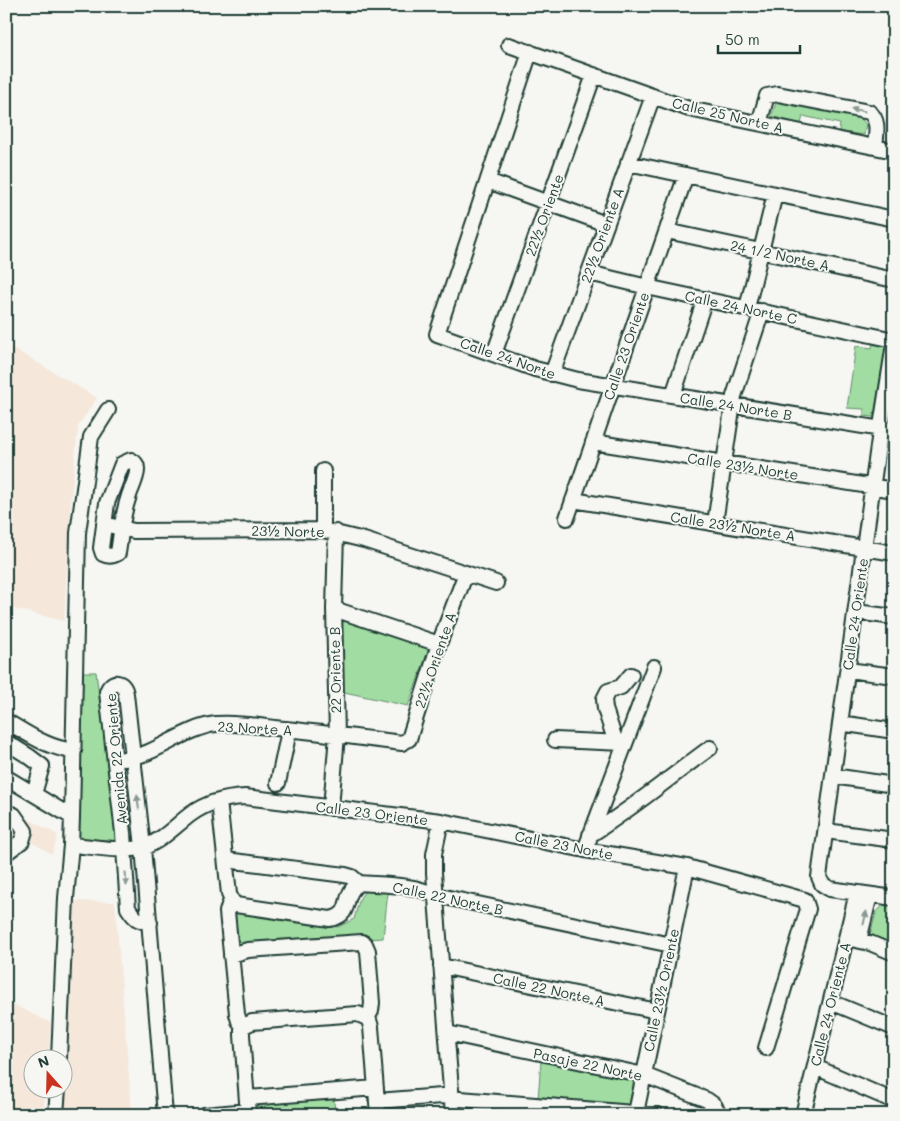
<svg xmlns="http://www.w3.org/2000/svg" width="900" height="1121" font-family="Mali,sans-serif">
<rect width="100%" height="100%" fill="#f6f6f2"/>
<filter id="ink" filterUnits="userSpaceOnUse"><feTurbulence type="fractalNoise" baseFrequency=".02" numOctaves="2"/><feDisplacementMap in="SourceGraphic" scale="10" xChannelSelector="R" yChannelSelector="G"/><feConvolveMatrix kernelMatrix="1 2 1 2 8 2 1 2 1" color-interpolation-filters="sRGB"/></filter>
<g filter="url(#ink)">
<!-- built -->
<path fill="#f5e7da" d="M6 344 97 398 78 426 71 499 64 621 6 607Z
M6 807 58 835 52 854 31 842 6 858Z
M74 901 115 902 132 1115H65Z
M6 1001 51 1023 48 1058H32V1088L45 1089 43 1115H6Z"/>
<!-- green -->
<path fill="#a1dca2" stroke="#608c6b" d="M777 101 859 117 866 124 864 135 839 132 840 124 803 116 801 124 771 116Z
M873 341 886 344 874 417 864 416V409L847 408 856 346 872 348Z
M342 615 430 646 408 706 340 691Z
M83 672H96L118 843 79 839Z
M368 887 388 891 383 938 236 948 232 911 338 927 354 919 360 898Z
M883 905 894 907V945L874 937 870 934 876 913Z
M541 1061 634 1081 629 1105 538 1099Z
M331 1098 334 1100 335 1115H256V1106L259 1103Z"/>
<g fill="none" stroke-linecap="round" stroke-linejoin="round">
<!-- minor casing -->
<g stroke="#1f3d34" stroke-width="18">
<path id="minor" d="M509 45 689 109 894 151
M530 52 437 334 535 369 578 380 894 431
M759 123 767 96 778 94 869 112C880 120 876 135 875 147
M628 163 894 219
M488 181 606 224
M667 231 894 280
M589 273 656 289 894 340
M747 308 775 194
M894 344 879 439 819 877 822 884 830 889 894 898
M494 354 594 75
M552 374 653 96
M673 395 705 299
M593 442 894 490
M131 460C135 462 137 464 137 469 138 477 130 490 128 499 122 516 121 535 118 553 113 556 109 557 103 554L101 548 107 503 122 464Z
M323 471V530
M573 500 894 553
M567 518 686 175
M715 523 734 396 762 311
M104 524 134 531 323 530 364 540 496 583
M334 609 439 644
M856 612 894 617
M848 670 894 676
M6 721C29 734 47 748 74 751
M840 723 894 731
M555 740 624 743
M6 742 30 757 42 766 34 794
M616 743 605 709 604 699 608 691 621 687 631 675
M124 759C157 755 183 728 216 724 239 722 262 727 285 729 324 733 363 738 402 743L409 739 439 644 466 573
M833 776 894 785
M7 778 72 817
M278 783 289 731 292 730
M219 801 229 894 232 901 236 905 330 919C355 914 340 896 359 883
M331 808 337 735 334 609 336 532
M6 812 14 815 25 831 22 841 6 853
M441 821 434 854V873L453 1115
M826 831 894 840
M590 835C632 809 670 777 710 748
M71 845C92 846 124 853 144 847 162 841 176 825 191 814 206 803 226 798 245 797L441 821 585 850 687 867 805 900 808 909 766 1048
M585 850 654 667
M226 860 345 875 352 877 359 883C384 885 412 884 435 895L671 945
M232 901 229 905 227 912 237 1014 239 1021 244 1026
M150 923C137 920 135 919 128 908L123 833 107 692C111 679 124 680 126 694L143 847 165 1115
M846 938 870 943 894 953
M859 940 870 895
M231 955 248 950 362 942 365 944 368 951 372 1003 371 1011 367 1018
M441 966 657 1011
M831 1002 894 1028
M367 1018 369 1020 371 1027 378 1115
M244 1026 252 1022 358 1014 367 1018
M244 1026 242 1029V1035L248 1115
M447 1033 644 1075 707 1100 714 1105 720 1115
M59 1058 66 898 71 845 72 817 78 533 91 437 108 410
M815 1067 894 1101
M247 1098 376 1088
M377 1101 442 1096 460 1099 658 1115
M636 1113 687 867
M56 1115 58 1088
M204 1115 248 1111
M803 1115 857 893"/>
</g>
<!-- minor -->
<use href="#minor" stroke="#f6f6f2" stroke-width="14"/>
</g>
<!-- one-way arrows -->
<defs><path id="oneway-solid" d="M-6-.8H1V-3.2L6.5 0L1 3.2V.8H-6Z" transform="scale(1.25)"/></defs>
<g fill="#8a9a93">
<use href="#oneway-solid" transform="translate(858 110) rotate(-169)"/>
<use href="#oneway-solid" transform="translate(138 802) rotate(-97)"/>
<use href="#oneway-solid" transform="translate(126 879) rotate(86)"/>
<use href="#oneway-solid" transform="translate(865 918) rotate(-77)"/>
</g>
</g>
<g text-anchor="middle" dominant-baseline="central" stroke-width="4" stroke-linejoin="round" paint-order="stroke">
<!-- street labels -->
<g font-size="14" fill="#1f3d34" stroke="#f6f6f2">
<text transform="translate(728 115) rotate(13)">Calle 25 Norte A</text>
<text transform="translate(544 215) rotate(-70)">22½ Oriente</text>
<text transform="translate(602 235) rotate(-70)">22½ Oriente A</text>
<text transform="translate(780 255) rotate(12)">24 1/2 Norte A</text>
<text transform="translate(741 307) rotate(12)">Calle 24 Norte C</text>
<text transform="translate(626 346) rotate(-71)">Calle 23 Oriente</text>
<text transform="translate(508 358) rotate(19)">Calle 24 Norte</text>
<text transform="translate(736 406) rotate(9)">Calle 24 Norte B</text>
<text transform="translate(743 466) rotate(9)">Calle 23½ Norte</text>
<text transform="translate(733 526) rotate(9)">Calle 23½ Norte A</text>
<text transform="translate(288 531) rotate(1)">23½ Norte</text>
<text transform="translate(855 614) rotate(-82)">Calle 24 Oriente</text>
<text transform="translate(435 660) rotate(-71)">22½ Oriente A</text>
<text transform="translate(335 670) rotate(-91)">22 Oriente B</text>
<text transform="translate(255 728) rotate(3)">23 Norte A</text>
<text transform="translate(116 759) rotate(-95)">Avenida 22 Oriente</text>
<text transform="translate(372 813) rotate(7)">Calle 23 Oriente</text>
<text transform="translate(564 845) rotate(11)">Calle 23 Norte</text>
<text transform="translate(448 898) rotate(12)">Calle 22 Norte B</text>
<text transform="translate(549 989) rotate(12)">Calle 22 Norte A</text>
<text transform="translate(661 990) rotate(-78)">Calle 23½ Oriente</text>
<text transform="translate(830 1004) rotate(-76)">Calle 24 Oriente A</text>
<text transform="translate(588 1064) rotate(12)">Pasaje 22 Norte</text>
</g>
</g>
<!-- margin -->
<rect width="900" height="1121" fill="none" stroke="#f6f6f2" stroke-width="25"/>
<rect x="12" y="12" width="875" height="1096" fill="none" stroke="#1f3d34" stroke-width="2" filter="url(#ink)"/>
<!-- north arrow -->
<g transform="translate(48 1074) rotate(340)"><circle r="24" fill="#f6f6f2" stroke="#a0aca6"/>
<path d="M0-4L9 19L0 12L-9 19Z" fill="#c8321e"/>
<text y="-8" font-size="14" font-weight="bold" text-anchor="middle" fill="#1f3d34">N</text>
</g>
<!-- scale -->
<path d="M718 45v8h82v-8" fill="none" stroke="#1f3d34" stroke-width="2.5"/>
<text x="725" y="45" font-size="15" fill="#1f3d34" stroke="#f6f6f2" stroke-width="4" paint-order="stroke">50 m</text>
</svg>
